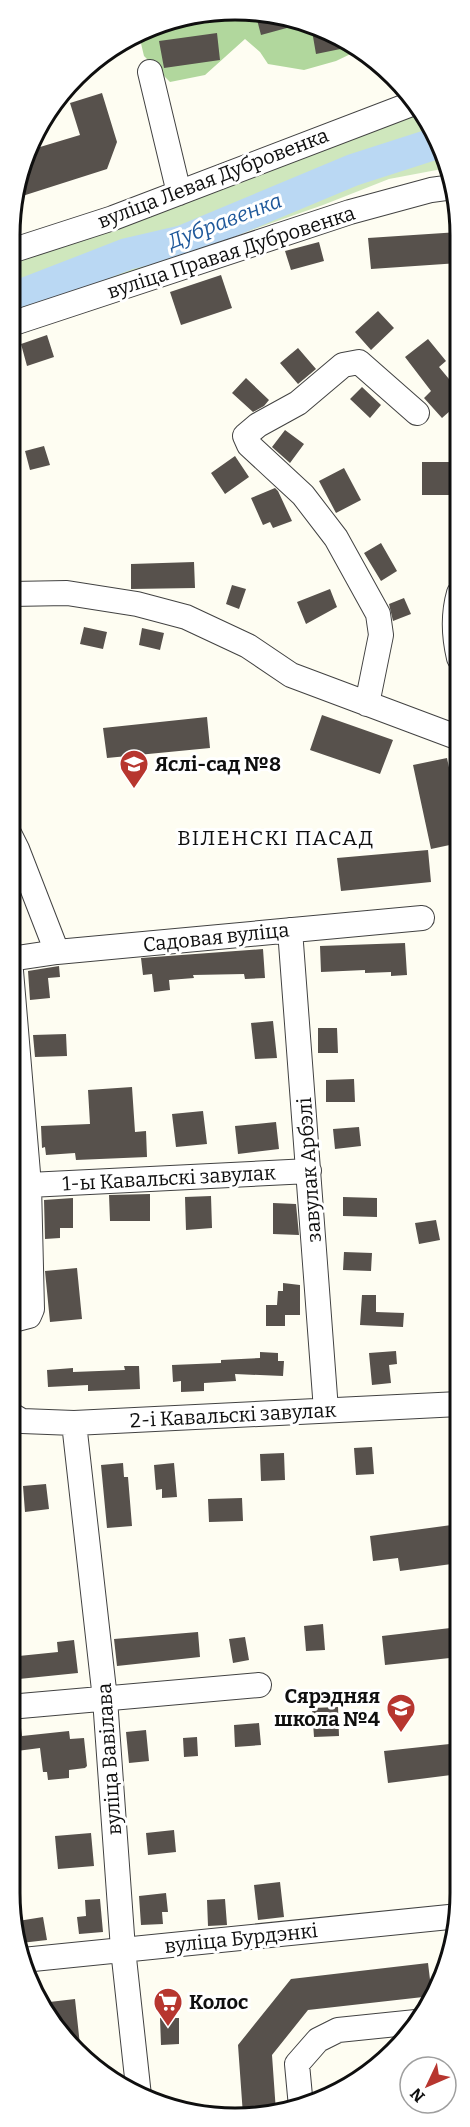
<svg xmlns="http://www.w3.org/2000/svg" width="470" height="2127" font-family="Bitter,serif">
<rect width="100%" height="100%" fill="#fefdf2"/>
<!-- green -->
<path fill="#cfe7bd" d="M421 112 438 135 446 163 442 169 389 179 323 205 11 315V260L227 188Z"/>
<!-- forest -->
<path fill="#b1d79d" d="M265 11 335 32 359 50 336 61 304 70 268 64 260 52 245 39 205 75 170 82 144 56 139 35 177 17Z"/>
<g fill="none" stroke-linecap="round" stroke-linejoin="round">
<!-- river -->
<path stroke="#bad8f3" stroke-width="32" d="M11 299 127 254 183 241 353 170 440 142"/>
</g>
<!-- building -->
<path fill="#57514c" d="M262 11H265L305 23 261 35 255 12Z
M311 25 335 32 355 46 316 54Z
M217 33 220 60 164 68 159 41Z
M102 93 117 142 107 169 13 199 30 150 80 135 70 103Z
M459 232V263L371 269 368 238Z
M319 242 324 261 291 270 285 251Z
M221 275 232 308 181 325 170 292Z
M378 311 394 328 371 350 355 332Z
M47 335 54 357 27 366 21 344Z
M428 339 446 361 439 367 459 391V403L442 418 424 398 431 391 405 357Z
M298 348 316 369 298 384 280 363Z
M246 378 269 400 264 406 253 412 232 393Z
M362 387 381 405 370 418 350 399Z
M285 430 304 444 290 463 272 447Z
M44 446 50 465 30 470 25 451Z
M235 456 249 477 225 494 211 473Z
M422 462H449V495H422Z
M344 468 361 500 336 513 319 481Z
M275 488 278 491 292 521 273 528 270 522 263 525 251 498Z
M381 543 397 571 381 581 364 553Z
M194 562 195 588 131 589V564Z
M232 585 246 589 239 609 226 604Z
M330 589 337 607 306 624 297 602Z
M404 598 411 614 393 621 389 604Z
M84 627 107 632 103 649 80 644Z
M142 628 164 633 160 650 139 645Z
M322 715 393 740 380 774 310 750Z
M207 717 210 748 107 758 103 728Z
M447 758 459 815V843L431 849 413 765Z
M428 850 431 882 341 891 337 858Z
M405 943 407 975 391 976V972L365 973V970L321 972 320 946Z
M263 949 265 978 245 979 244 974 193 975 194 978 169 980 170 990 154 992 152 974 143 975 141 958Z
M59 966 60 977 48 978 50 998 30 1000 28 971Z
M273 1021 277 1058 255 1059 251 1023Z
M318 1028H337L338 1053H318Z
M66 1034 67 1056 35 1057 33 1035Z
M354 1079 355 1102H326V1080Z
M132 1087 135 1132 146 1131 147 1157 76 1160 75 1153 46 1155 45 1147 42 1148 41 1126 90 1124 88 1090Z
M203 1111 207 1144 176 1147 172 1114Z
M276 1122 279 1149 238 1154 235 1126Z
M359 1127 361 1146 335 1149 333 1129Z
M150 1194V1221H110L109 1195Z
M211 1196 212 1228 186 1230 185 1197Z
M343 1197 377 1198V1217L343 1216Z
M73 1198V1228H60V1238L45 1239 44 1200Z
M273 1203 296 1204 299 1235 273 1234Z
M436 1220 440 1240 419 1244 415 1223Z
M344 1252 372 1253 371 1271 343 1270Z
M77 1268 82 1319 50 1322 45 1271Z
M283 1283 300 1285V1315H285V1326H266V1305H277L278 1291H283Z
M362 1295H376V1312L404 1313 403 1327 360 1325Z
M396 1351 397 1364 389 1365 391 1383 372 1385 369 1353Z
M260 1352 278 1353V1361H284L283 1376 235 1374 236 1381 204 1383V1391L181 1392V1381L173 1382 172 1365 221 1363V1360L260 1358Z
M124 1366H139L140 1389 88 1391V1385L48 1387 47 1370 73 1368V1372L125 1370Z
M372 1447 374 1474 356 1475 354 1448Z
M284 1453 285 1480 261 1481 260 1454Z
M123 1463 124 1477H128L132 1526 107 1528 101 1465Z
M174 1463 177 1497 162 1498V1489L156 1490 154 1465Z
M46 1484 49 1509 25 1512 23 1486Z
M242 1498 243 1521 209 1522 208 1499Z
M459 1524V1563L400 1571 398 1558 373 1561 370 1536Z
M323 1624 325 1650 306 1651 304 1626Z
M459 1627V1657L385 1665 382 1636Z
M198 1632 200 1657 117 1666 114 1639Z
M245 1637 249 1660 233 1663 229 1639Z
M74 1640 78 1673 9 1680V1657L58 1652 57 1642Z
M338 1707 339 1736 314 1737 312 1708Z
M20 1720 22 1736 69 1731 70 1739 84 1738 87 1766 85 1768 69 1770V1778L48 1780 47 1772H43L40 1748 9 1752V1721Z
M259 1723 261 1745 235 1747 234 1725Z
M146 1730 149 1761 129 1763 126 1732Z
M197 1737 198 1756 184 1757 183 1738Z
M459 1743V1774L388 1783 384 1751Z
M174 1830 176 1852 148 1855 146 1833Z
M91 1833 94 1866 58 1869 55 1836Z
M280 1882 284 1917 258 1920 254 1885Z
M166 1893 168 1912H162L163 1924 141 1925 139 1896Z
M100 1899 103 1932 79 1934 77 1917 86 1916 85 1900Z
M225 1899 227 1925 208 1926 207 1900Z
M43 1917 47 1940 21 1943 18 1921Z
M428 1963 432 1996 308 2010 272 2055 276 2112 243 2115 238 2045 291 1979Z
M75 1999 81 2054 65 2041 41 2003Z
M160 2018H179V2044L161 2045Z"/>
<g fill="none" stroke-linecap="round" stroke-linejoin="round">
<!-- minor casing -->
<g stroke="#424242" stroke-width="26">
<path id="minor" d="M150 72 179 193
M11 251 113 218 414 103
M11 324 350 212 431 190 453 187
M11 594 67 593 137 604 186 617 248 646 291 675 459 738
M459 658C454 637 453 614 459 593
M367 704 381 635 378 614 336 538 303 495 249 445 245 436 258 425 298 403 343 365 359 362 417 413
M10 835 17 849 57 952
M290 930 326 1410
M29 1185 309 1171
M10 1321 29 1316 32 1309 29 1185 10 959 57 952 422 918
M10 1414 22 1421 74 1423 459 1404
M74 1423 105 1699 123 1949 139 2096
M9 1707 259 1685
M23 1960 459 1916
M301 2107 297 2064 318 2040 338 2030 416 2022"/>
</g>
<!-- minor -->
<use href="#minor" stroke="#fff" stroke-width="24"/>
</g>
<!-- icons -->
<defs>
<g id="school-pin" transform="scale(1.5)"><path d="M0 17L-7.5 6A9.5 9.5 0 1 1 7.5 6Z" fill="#b7362f" stroke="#fff"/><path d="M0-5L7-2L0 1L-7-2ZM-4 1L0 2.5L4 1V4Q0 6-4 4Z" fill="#fff"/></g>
<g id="supermarket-pin" transform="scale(1.5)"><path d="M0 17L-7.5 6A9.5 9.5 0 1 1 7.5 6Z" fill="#b7362f" stroke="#fff"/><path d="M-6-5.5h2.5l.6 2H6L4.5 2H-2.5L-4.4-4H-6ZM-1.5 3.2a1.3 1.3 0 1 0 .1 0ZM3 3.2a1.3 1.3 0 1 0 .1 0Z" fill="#fff"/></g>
</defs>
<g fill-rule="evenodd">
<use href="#school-pin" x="134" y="764"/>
<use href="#school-pin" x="401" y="1708"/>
<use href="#supermarket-pin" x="168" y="2002"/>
</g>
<g text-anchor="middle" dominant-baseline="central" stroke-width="6" stroke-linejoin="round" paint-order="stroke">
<!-- street labels -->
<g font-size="20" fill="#0f0f0f" stroke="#fff">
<text transform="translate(213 178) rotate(-21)">вуліца Левая Дубровенка</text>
<text transform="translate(231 252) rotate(-18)">вуліца Правая Дубровенка</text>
<text transform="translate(216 937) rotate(-6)">Садовая вуліца</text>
<text transform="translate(309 1170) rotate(-94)">завулак Арбэлі</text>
<text transform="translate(169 1178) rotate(-3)">1-ы Кавальскі завулак</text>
<text transform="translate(233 1415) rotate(-3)">2-і Кавальскі завулак</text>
<text transform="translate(109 1759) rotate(-94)">вуліца Вавілава</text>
<text transform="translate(241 1938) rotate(-6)">вуліца Бурдэнкі</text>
</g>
<!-- poi labels -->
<g font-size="20" font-weight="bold" fill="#0f0f0f" stroke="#fff" text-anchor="start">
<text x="155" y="764">Яслі-сад №8</text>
<text x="380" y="1696" text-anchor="end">Сярэдняя<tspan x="380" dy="23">школа №4</tspan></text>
<text x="189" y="2002">Колос</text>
</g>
<!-- water labels -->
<g font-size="21" font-style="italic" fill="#1f589a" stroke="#fff">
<text transform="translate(225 221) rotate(-21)">Дубравенка</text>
</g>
<!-- neighbourhood labels -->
<g font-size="21" letter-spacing="1.5" fill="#0f0f0f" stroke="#fff">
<text x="276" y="838">ВІЛЕНСКІ ПАСАД</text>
</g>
</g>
<!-- crop -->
<path d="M0 0H470V2127H0ZM235 20H235A215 215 0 0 1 450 235V1893A215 215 0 0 1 235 2108H235A215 215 0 0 1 20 1893V235A215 215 0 0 1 235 20Z" fill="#fff" fill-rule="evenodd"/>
<path fill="none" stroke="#0f0f0f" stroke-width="3" d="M235 20H235A215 215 0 0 1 450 235V1893A215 215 0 0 1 235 2108H235A215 215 0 0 1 20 1893V235A215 215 0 0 1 235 20Z"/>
<!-- north arrow -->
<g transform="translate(428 2085) rotate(226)"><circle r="28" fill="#ffffff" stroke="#9f9f9f" stroke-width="1.5"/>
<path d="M0-4.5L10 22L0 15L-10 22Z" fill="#b7362f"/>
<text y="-9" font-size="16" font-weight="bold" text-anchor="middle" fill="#0f0f0f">N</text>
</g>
</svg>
